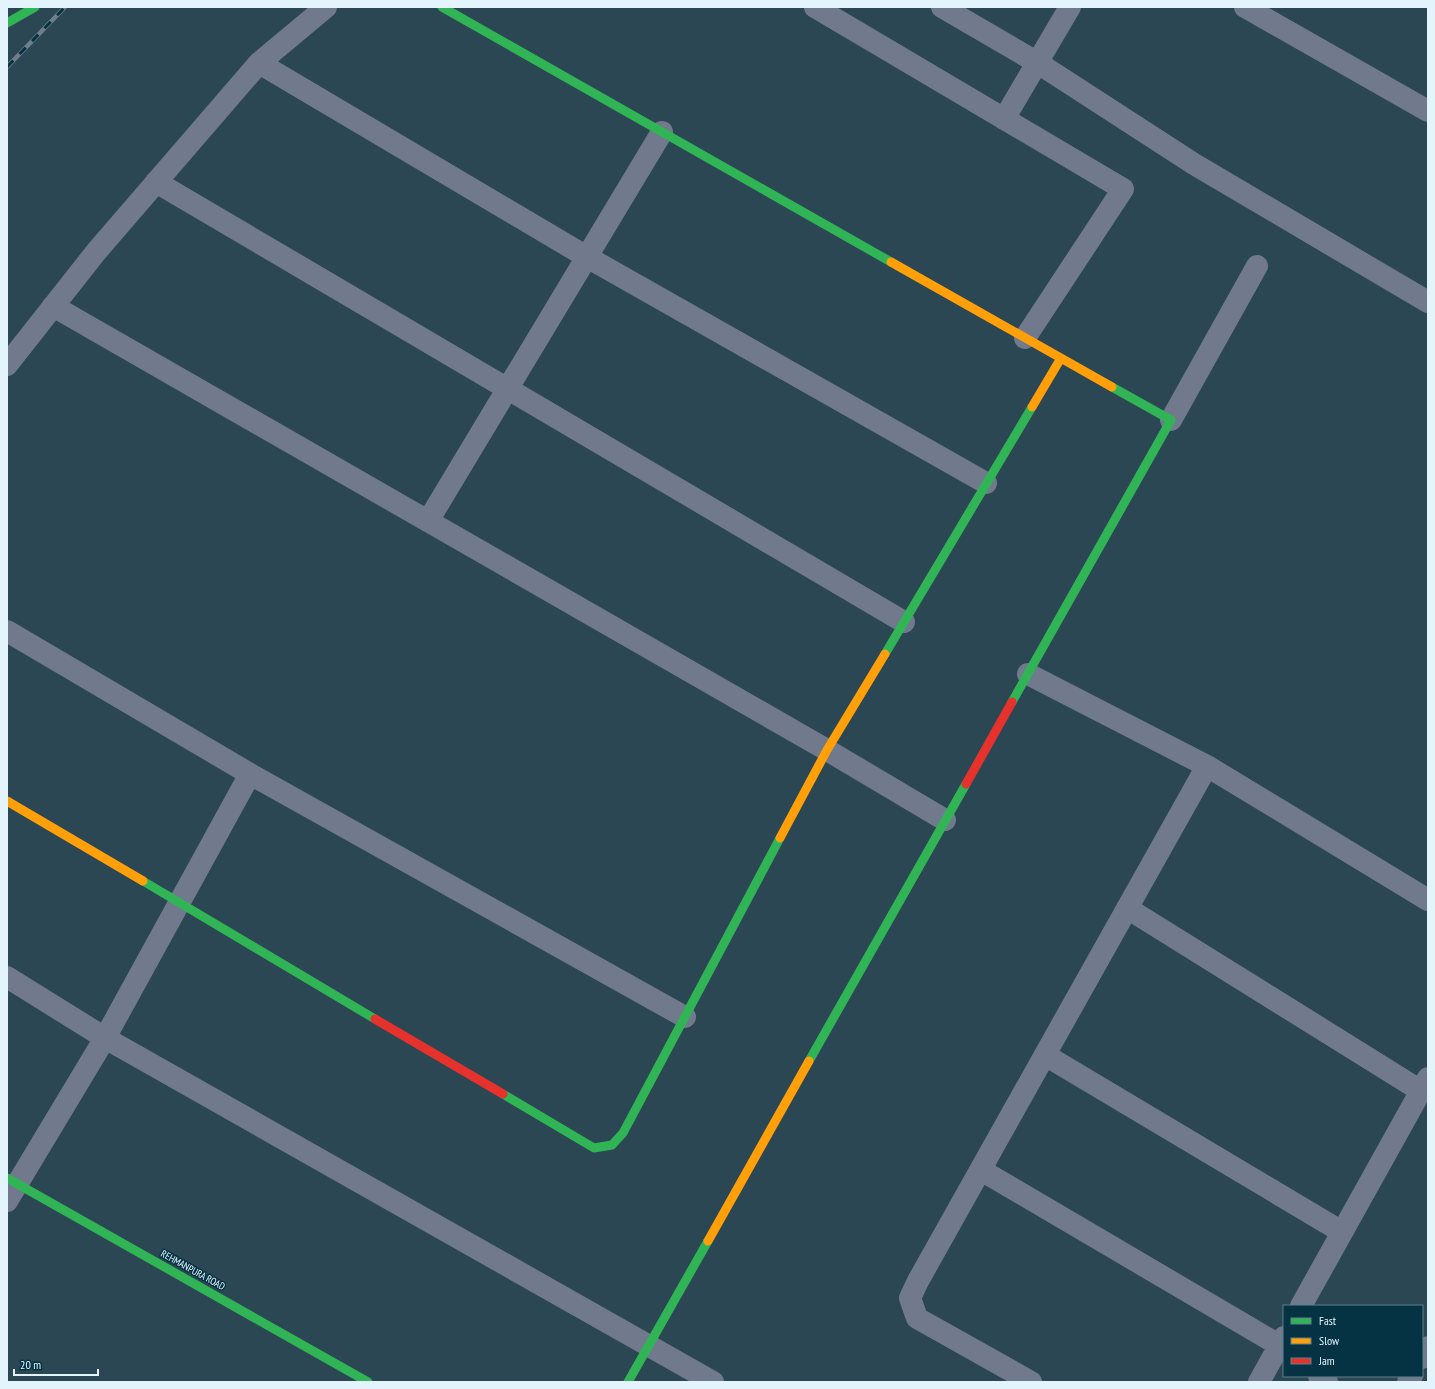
<svg xmlns="http://www.w3.org/2000/svg" width="1435" height="1389" font-family="'PT Sans Narrow',sans-serif">
<rect width="100%" height="100%" fill="#2a4753"/>
<g fill="none" stroke-linecap="round" stroke-linejoin="round">
<!-- street -->
<path stroke="#717a8c" stroke-width="22" d="M815 7 1123 189 1025 338
M942 7 1038 63 1194 164 1428 302
M1245 7 1428 111
M259 63 587 257 986 483
M1004 119 1070 7
M156 182 904 622
M53 306 827 750 945 820
M7 365 96 252 259 63 326 7
M1171 420 1257 266
M428 521 662 132
M7 631 250 774 685 1017
M1028 674 1207 766 1428 900
M1127 908 1421 1091
M7 977 105 1038 713 1382
M1045 1055 1342 1232
M981 1170 1284 1348
M7 1201 105 1038 250 774
M1301 1306 1428 1078
M1422 1358 1428 1347
M1319 1376 1327 1382
M1031 1382 917 1318 910 1298 918 1281 1207 766
M1259 1382 1284 1337
M1408 1382 1412 1376"/>
<!-- fast -->
<path stroke="#30b455" stroke-width="9" d="M442 7 891 262
M7 23 35 7
M885 654 1032 407
M1012 702 1171 420 1112 387
M143 881 375 1019
M809 1061 966 784
M503 1094 594 1148 612 1145 623 1133 780 838
M7 1178 368 1382
M628 1382 708 1241"/>
<!-- slow -->
<path stroke="#ff9f0a" stroke-width="9" d="M891 262 1112 387
M1032 407 1061 358
M7 801 143 881
M780 838 827 750 885 654
M708 1241 809 1061"/>
<!-- jam -->
<path stroke="#e5322d" stroke-width="9" d="M966 784 1012 702
M375 1019 503 1094"/>
<!-- rail casing -->
<g stroke="#6f7e8a" stroke-width="4.5">
<path id="rail" d="M7 67 65 7"/>
</g>
<!-- rail -->
<use href="#rail" stroke="#063343" stroke-width="3" stroke-dasharray="9" stroke-linecap="butt"/>
</g>
<g text-anchor="middle" dominant-baseline="central" stroke-width="3" stroke-linejoin="round" paint-order="stroke">
<!-- street labels -->
<g font-size="10" fill="#e3f4fd" stroke="#063343">
<text transform="translate(193 1270) rotate(29)">REHMANPURA ROAD</text>
</g>
</g>
<!-- border -->
<rect width="1435" height="1389" fill="none" stroke="#e3f4fd" stroke-width="16"/>
<!-- legend -->
<rect x="1283" y="1305" width="140" height="72" fill="#063343" stroke="#5e808d"/>
<rect x="1291" y="1318" width="20" height="6" fill="#30b455" stroke="#5e808d"/>
<text x="1319" y="1325" font-size="12" fill="#e3f4fd">Fast</text>
<rect x="1291" y="1338" width="20" height="6" fill="#ff9f0a" stroke="#5e808d"/>
<text x="1319" y="1345" font-size="12" fill="#e3f4fd">Slow</text>
<rect x="1291" y="1358" width="20" height="6" fill="#e5322d" stroke="#5e808d"/>
<text x="1319" y="1365" font-size="12" fill="#e3f4fd">Jam</text>
<!-- scale -->
<path d="M14 1369v6h84v-6" fill="none" stroke="#e3f4fd" stroke-width="2"/>
<text x="20" y="1369" font-size="12" fill="#e3f4fd" stroke="#063343" stroke-width="3" paint-order="stroke">20 m</text>
</svg>
